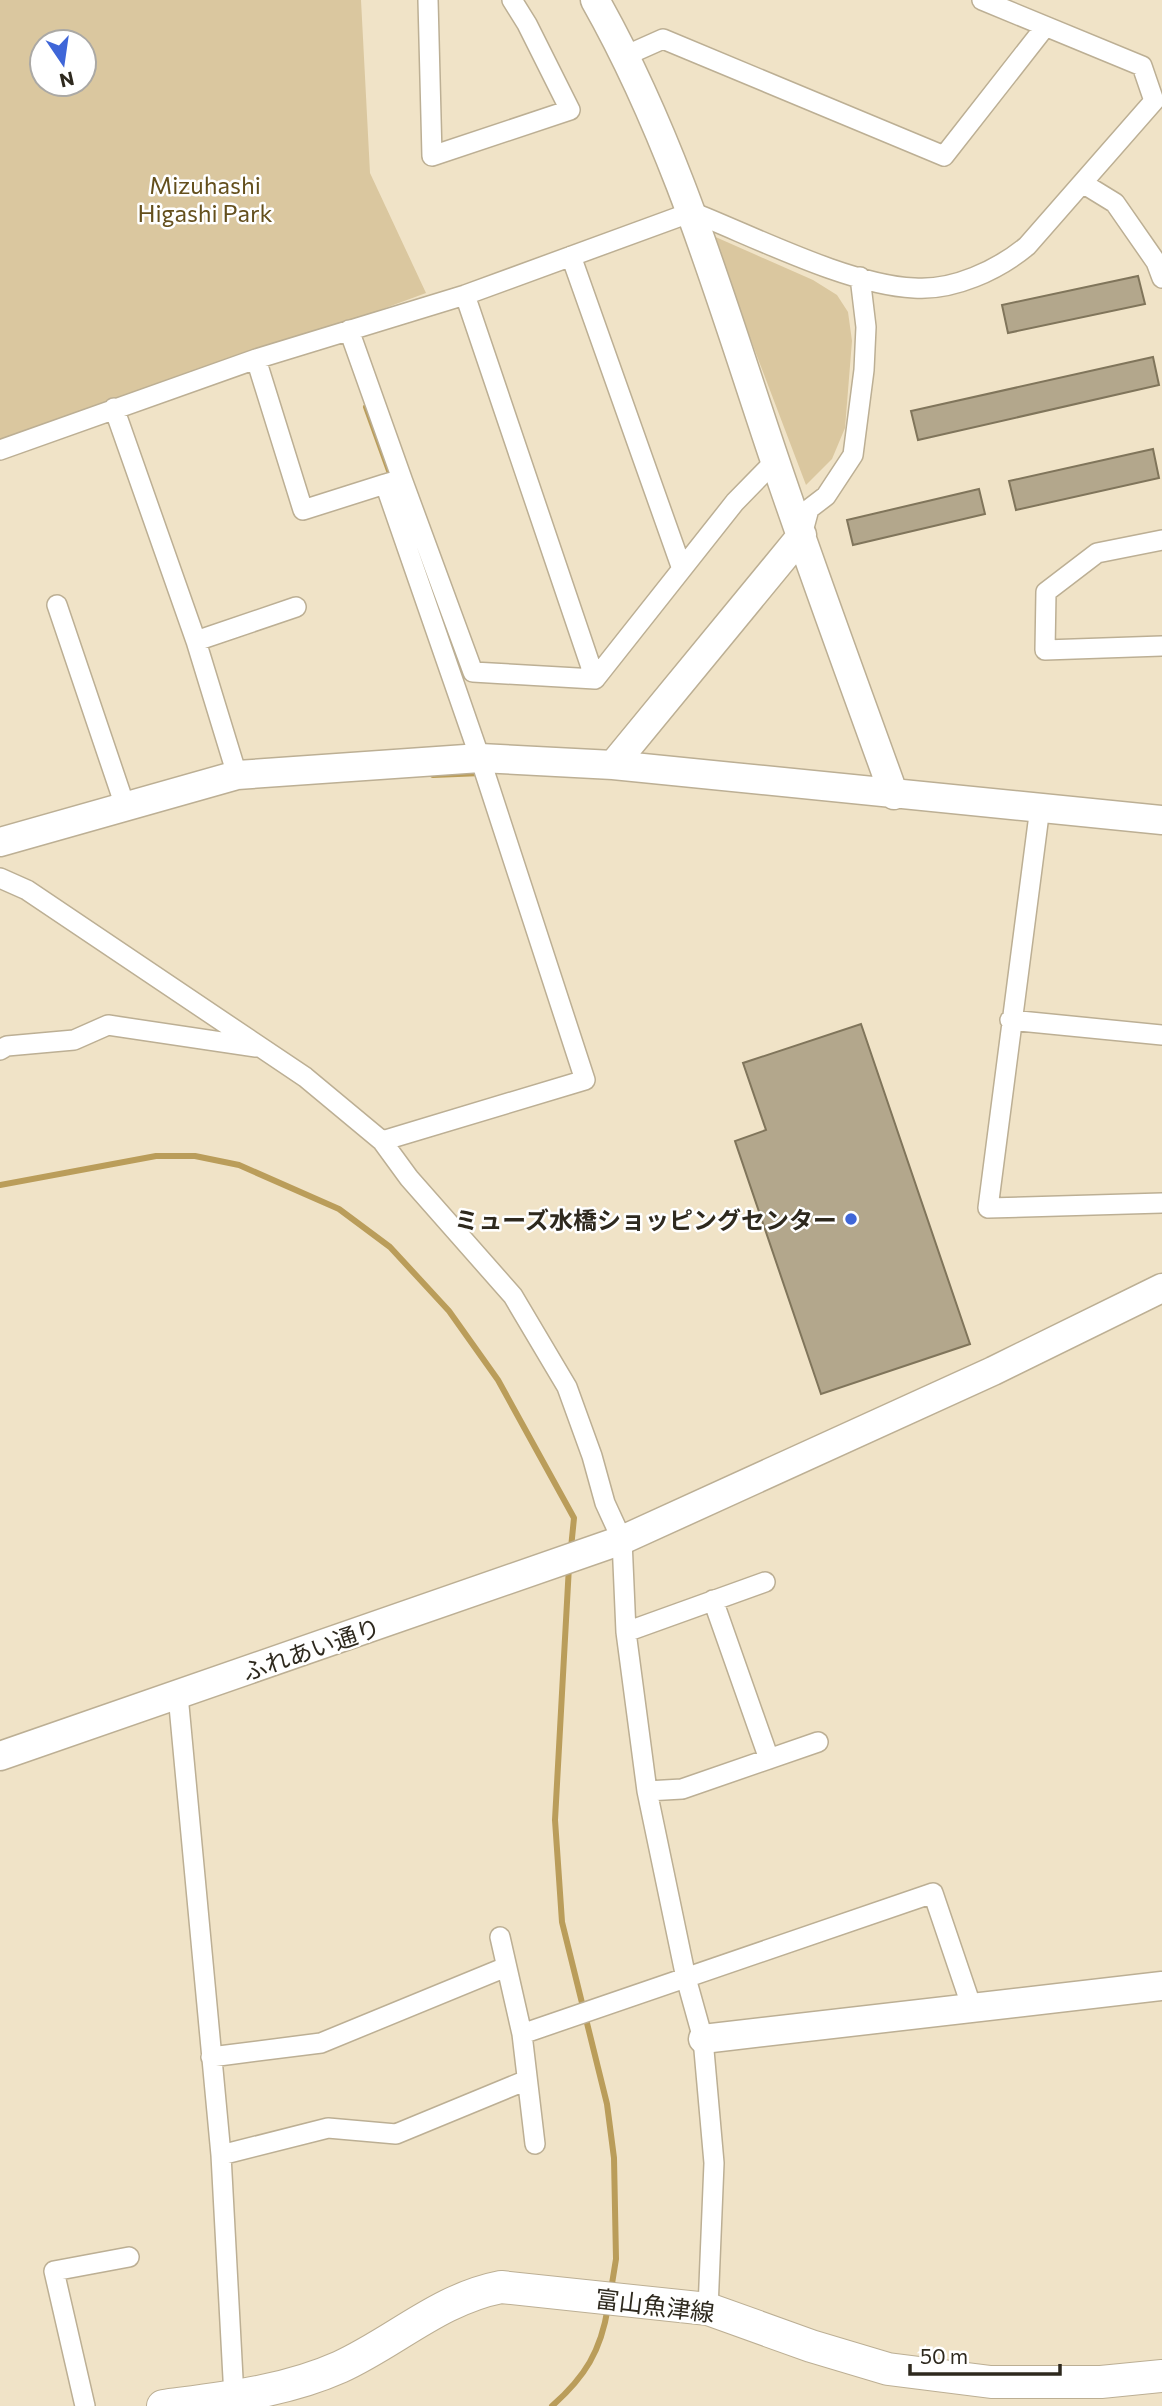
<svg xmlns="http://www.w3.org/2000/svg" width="1162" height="2406" font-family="Commissioner,'Noto Sans JP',sans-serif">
<rect width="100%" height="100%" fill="#f0e3c7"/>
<!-- green -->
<path fill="#dac79f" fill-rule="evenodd" d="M0 0H361L370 173 426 293 0 450ZM42 42H84V84H42Z
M711 235 813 280 837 295 848 312 852 341 845 428 832 459 806 485Z"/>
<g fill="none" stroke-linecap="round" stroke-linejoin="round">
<!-- stream -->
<path stroke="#ba9d5a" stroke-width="6" d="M366 407 392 479
M433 775 482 773
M0 1185 156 1156H195L239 1165 339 1209 390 1247 449 1311 498 1380 574 1518 571 1548
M569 1566 555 1820 562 1922 607 2104 614 2158 616 2259 611 2290
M552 2406C585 2377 601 2351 608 2307"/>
</g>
<!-- building -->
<path fill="#b3a78c" stroke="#80755b" stroke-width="2" d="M1138 276 1145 304 1008 333 1002 305Z
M1153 357 1159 385 918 440 911 411Z
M1153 449 1159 478 1016 510 1009 481Z
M979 489 985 514 853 545 847 520Z
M861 1024 970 1344 821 1394 735 1141 766 1130 743 1063Z"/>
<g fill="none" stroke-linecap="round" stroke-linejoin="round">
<!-- street casing -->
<g stroke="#bcaf94" stroke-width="22">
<path id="street" d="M428 0 432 156 570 110 527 24 512 0
M982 0 1142 66 1154 101
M627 55 663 39 944 156 1045 27
M1084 184 1115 203 1156 262 1162 278
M571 256 682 569
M465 295 595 679
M349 330 402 479 385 484 480 758 585 1080 382 1141
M256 359 303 510 385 484
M114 408 196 641 237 775
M0 450 256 359 465 295 692 212C755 237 849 285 914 288 953 291 998 270 1027 246L1154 101
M402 479 473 672 595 679
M802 535 809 509 826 496 853 455 864 370 866 327 860 277
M1162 540 1097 553 1046 592 1045 650 1162 646
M57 605 125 806
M196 641 296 607
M595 679 735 502 775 461
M1040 807 988 1208 1162 1203
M0 878 27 890 305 1077 382 1141 409 1178 513 1296 567 1387 592 1456 605 1503 622 1540 626 1632 647 1791 686 1978 703 2039 714 2163 708 2309
M1010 1020 1162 1035
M0 1050 7 1046 74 1040 108 1025 256 1047
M713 1600 769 1759
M626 1632 765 1582
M178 1695 221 2155 234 2397
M647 1791 682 1789 818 1742
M500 1937 522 2034 535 2144
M522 2034 933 1893 972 2008
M211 2057 321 2043 506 1967
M221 2155 328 2128 396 2134 527 2080
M85 2406 54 2271 129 2257"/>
</g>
<!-- secondary casing -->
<g stroke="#bcaf94" stroke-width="31">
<path id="secondary" d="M595 0C672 136 717 287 766 434 806 555 851 675 894 795
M613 765 802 535
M0 842 237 775 480 758 613 765 1162 820
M0 1756 622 1540 993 1371 1162 1288
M703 2039 1162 1986"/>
</g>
<!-- primary casing -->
<g stroke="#bcaf94" stroke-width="34">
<path id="primary" d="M163 2406C223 2398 284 2392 340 2367 395 2342 439 2299 501 2287L708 2309 811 2346 888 2369 991 2382H1101L1162 2376"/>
</g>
<!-- street -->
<use href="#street" stroke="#fff" stroke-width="19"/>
<!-- secondary -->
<use href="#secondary" stroke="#fff" stroke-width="28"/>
<!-- primary -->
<use href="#primary" stroke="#fff" stroke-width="32"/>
</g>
<!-- markers -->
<circle fill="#3f66d8" stroke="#fff" stroke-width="2.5" cx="851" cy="1219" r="7"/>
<g text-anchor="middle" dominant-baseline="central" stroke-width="5" stroke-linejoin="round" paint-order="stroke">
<!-- park labels -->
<g font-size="24" fill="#644f1c" stroke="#fff">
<text x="205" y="184">Mizuhashi<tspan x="205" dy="28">Higashi Park</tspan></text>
</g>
<!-- poi labels -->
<g font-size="24" font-weight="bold" fill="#2e291e" stroke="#fff" text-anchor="end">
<text x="837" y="1219">ミューズ水橋ショッピングセンター</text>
</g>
<!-- street labels -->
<g font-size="24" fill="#2e291e" stroke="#fff">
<text transform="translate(311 1649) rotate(-19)">ふれあい通り</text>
<text transform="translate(655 2305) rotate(7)">富山魚津線</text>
</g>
</g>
<!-- north arrow -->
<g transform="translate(63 63) rotate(167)"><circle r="33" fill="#ffffff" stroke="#aba9a5" stroke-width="2"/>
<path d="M0-5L12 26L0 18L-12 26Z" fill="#3f66d8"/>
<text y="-10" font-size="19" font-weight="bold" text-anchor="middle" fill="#2e291e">N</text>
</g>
<!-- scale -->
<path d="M910 2364v10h150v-10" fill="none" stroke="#2e291e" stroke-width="3.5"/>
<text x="920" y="2364" font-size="21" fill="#2e291e" stroke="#ffffff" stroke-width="5" paint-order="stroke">50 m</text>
</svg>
